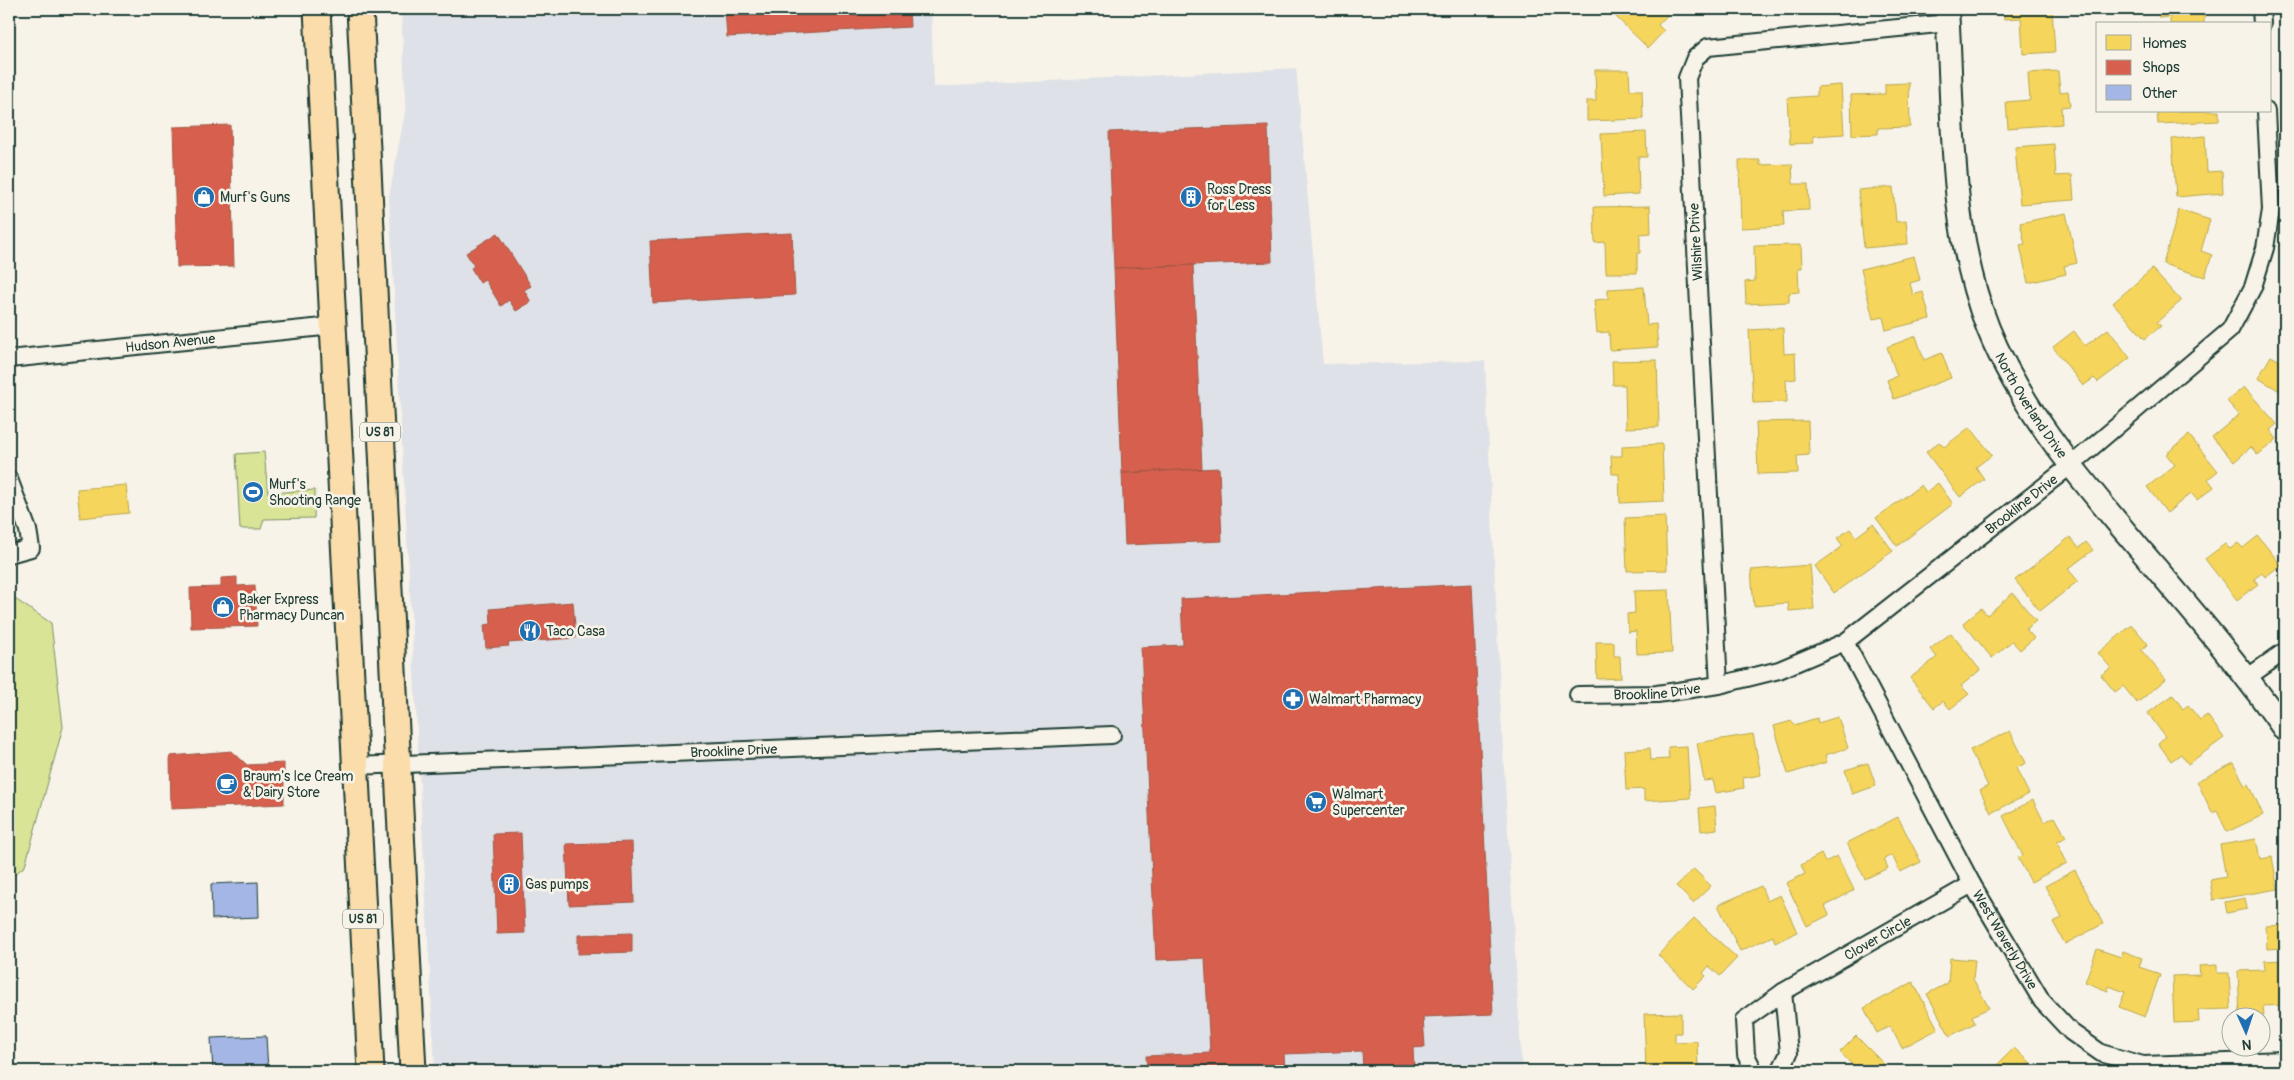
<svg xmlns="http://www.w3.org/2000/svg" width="2294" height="1080" font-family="Pangolin,sans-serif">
<rect width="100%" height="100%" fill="#f7f3e8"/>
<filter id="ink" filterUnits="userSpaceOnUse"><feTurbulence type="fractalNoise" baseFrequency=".02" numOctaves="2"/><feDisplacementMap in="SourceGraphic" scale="10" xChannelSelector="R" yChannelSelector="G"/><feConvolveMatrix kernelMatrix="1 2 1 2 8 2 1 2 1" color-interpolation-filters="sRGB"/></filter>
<g filter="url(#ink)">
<!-- built -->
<path fill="#dee1e7" d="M401 9H931L934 87 1296 68 1323 364 1485 361 1501 715 1522 1071H435L389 197 406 107Z"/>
<!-- green -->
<path fill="#d9e497" stroke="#7c9066" d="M264 452 268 493 315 490 314 518 264 519 261 529H240L236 454Z
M9 595 51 623 63 727 25 866 9 879Z"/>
<!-- homes -->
<path fill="#f6d55c" stroke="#b6a750" d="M1622 9H1673L1658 25 1664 31 1648 48 1615 16Z
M2003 9H2052L2055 52 2023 54 2021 18 2004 19Z
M2159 9H2213L2204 10V24H2170V17L2159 18Z
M1595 70H1629L1630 90H1642L1643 119 1587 121V101H1596Z
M2058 71 2060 92 2068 91 2070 106 2061 107 2062 124 2008 128 2006 102 2030 100 2028 73Z
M1909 83 1910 127 1878 128V134L1852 135 1851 95 1885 94V84Z
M1841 85 1844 134 1813 136 1814 143 1790 144 1787 98 1817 96V87Z
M2157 111H2219V121L2158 124Z
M1646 132 1647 157H1638L1639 194 1604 196 1601 134Z
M2205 136 2207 172 2222 171 2223 193 2176 197 2172 139Z
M2054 144 2056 176 2072 175 2074 200 2020 204 2015 147Z
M1739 160H1760V165L1792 164 1793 184H1808L1809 210 1783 211 1784 226 1741 228Z
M1893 187 1896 222 1906 221 1908 244 1864 248 1858 190Z
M1650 206 1651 233 1640 234V253H1637V273H1606L1605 242 1595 243 1594 207Z
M2179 210 2210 220 2201 251 2212 255 2205 277 2163 264Z
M2066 213 2077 263 2064 266 2066 274 2028 283 2020 245 2025 244 2020 223Z
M1801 245 1802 268H1798L1799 292 1789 293V302L1746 304 1745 282 1755 281 1754 246Z
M1914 256 1920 280 1910 283 1913 295 1923 292 1930 319 1886 330 1883 317 1873 319 1861 269Z
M2152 269 2181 301 2157 322 2161 326 2145 339 2113 303Z
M1644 287 1647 325 1656 324 1658 347 1610 350 1609 332 1597 333 1594 300 1608 299V289Z
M1783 328 1784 354 1795 353 1796 379 1786 380 1787 402 1753 403 1749 330Z
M2108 329 2130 358 2098 382 2094 378 2083 386 2053 347 2074 331 2085 346Z
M1916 336 1924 360 1942 353 1951 378 1894 399 1887 380 1897 376 1887 347Z
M2271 356 2282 362 2285 356V394L2258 378Z
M1657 360 1659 427 1626 428 1625 385H1613L1612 361Z
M2244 387 2277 424 2270 430 2277 439 2258 455 2251 447 2234 462 2212 437 2239 415 2227 401Z
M1808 421 1809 455 1797 456 1798 473 1758 474 1756 422Z
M1970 427 1992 455 1976 467 1984 479 1960 497 1926 452 1939 442 1944 447Z
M2189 435 2218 471 2208 479 2214 487 2197 500 2191 493 2167 513 2147 487 2175 465 2166 454Z
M1662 444 1664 501 1620 503 1619 474H1612L1611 456H1622V446Z
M1938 483 1953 504 1897 546 1876 518 1921 485 1926 492Z
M126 485 129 513 80 518 77 489Z
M1665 516 1667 570 1627 571 1625 518Z
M1873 524 1893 551 1834 593 1815 566 1843 546 1837 538 1850 529 1856 537Z
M2258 536 2281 565 2265 577 2262 573 2254 579 2258 584 2237 600 2205 559 2225 544 2230 549 2238 543 2243 548Z
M2070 537 2079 548 2086 542 2093 550 2068 569 2078 581 2040 611 2015 580Z
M1810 565 1814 609 1789 611 1788 603 1754 606 1751 570Z
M1669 590 1672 653 1637 654 1636 631 1628 632 1627 614 1635 613 1634 591Z
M2013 593 2036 621 2026 629 2034 638 2020 650 2012 641 1992 658 1963 623 1981 608 1987 615Z
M2132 625 2148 644 2141 650 2166 679 2137 703 2123 686 2115 692 2101 675 2111 668 2098 653Z
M1951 633 1980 670 1961 686 1969 694 1950 709 1943 701 1934 708 1910 678 1937 657 1930 649Z
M1596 642H1614V656H1620L1621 678 1597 679Z
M2173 695 2183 709 2188 705 2200 720 2207 715 2224 738 2188 764 2181 754 2171 761 2158 743 2165 737 2148 713Z
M1838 717 1848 748 1825 755 1827 762 1788 774 1774 726 1792 721 1794 725 1817 718 1818 723Z
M2010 731 2026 763 2016 768 2029 794 1991 813 1980 790 1988 786 1970 750Z
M1753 734 1761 775 1743 778 1744 788 1716 793 1713 780 1704 781 1697 743Z
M1687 746 1690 798 1644 801V789L1626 790 1624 750 1650 748 1651 760 1669 759 1668 747Z
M1868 763 1876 786 1852 794 1845 770Z
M2234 763 2245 786 2249 784 2263 815 2227 832 2217 811 2212 813 2197 781Z
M2033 800 2044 822 2055 817 2066 837 2057 842 2067 863 2031 882 2018 858 2023 856 2003 816Z
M1715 806 1717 829 1701 831 1699 808Z
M1898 817 1921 862 1900 872 1892 855 1884 859 1888 868 1865 879 1847 843Z
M2256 839 2260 859 2272 857 2278 889 2213 900 2210 880 2226 877 2220 845Z
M1821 854 1825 862 1837 856 1854 890 1825 906 1829 915 1807 926 1786 883 1805 874 1801 865Z
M1694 869 1711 886 1693 903 1676 886Z
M2075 870 2103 924 2065 944 2053 922 2062 918 2045 886Z
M1761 886 1767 901 1780 895 1797 932 1775 943 1773 936 1740 951 1718 905Z
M2245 898 2247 909 2227 913 2225 902Z
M1694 918 1737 958 1720 976 1709 966 1703 973 1706 976 1693 989 1658 955Z
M2285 925V948L2267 949 2266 926Z
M2097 949 2121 957 2123 951 2142 958 2139 967 2160 974 2145 1017 2119 1007 2125 992 2109 986 2108 991 2085 982Z
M1950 958 1975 960 1973 979 1989 1008 1972 1016 1975 1023 1950 1036 1927 994 1948 983Z
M2283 960V969H2285V1005L2263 1006 2264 1016 2240 1017 2238 971 2265 970 2264 961Z
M2217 965V973H2229L2231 1009 2198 1010 2199 1022 2174 1023 2172 976 2200 975 2199 966Z
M1913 982 1938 1029 1902 1048 1890 1026 1877 1033 1864 1008Z
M1681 1013V1033H1675V1042L1697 1041 1698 1068 1646 1070 1644 1014Z
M1856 1036 1891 1071H1854L1856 1069 1840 1052Z
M2014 1048 2031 1063 2023 1071H1991Z"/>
<!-- shops -->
<path fill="#d6604d" stroke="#9f5646" d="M725 9H909L910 27 727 37Z
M230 125 234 266 177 267 173 127Z
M1268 126 1272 262 1114 268 1109 132Z
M498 233 531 286 524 290 531 302 516 311 509 300 501 306 485 280 480 283 471 268 474 266 466 253Z
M792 233 795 295 653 303 650 241Z
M1193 265 1202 469 1122 473 1114 268Z
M1219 468 1222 541 1125 545 1122 473Z
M237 577V586L255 585 257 626 191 628 190 588 221 587V578Z
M1472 584 1493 1014 1423 1017 1425 1047 1413 1048 1414 1071H1363L1362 1051 1284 1054 1285 1071H1147L1146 1056 1210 1053 1205 958 1156 960 1141 647 1183 645 1181 599Z
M573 602 576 638 508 643 509 646 486 648 484 625 491 624 490 609Z
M232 751 247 765 284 763V804L171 809 170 756Z
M521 833 525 933 497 934 493 834Z
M632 842 634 902 569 905 566 844Z
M632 933V952L578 954V935Z"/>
<!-- building -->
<path fill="#a4b6e5" stroke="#1f3d34" d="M258 882 259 917 212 919 211 884Z
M266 1036 268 1071H213L211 1038Z"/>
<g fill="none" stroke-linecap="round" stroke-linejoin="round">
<!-- street casing -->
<g stroke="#1f3d34" stroke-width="20">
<g id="street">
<path d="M2261 9 2262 24"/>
<path id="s1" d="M9 359 333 326"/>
<path d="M9 479 28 530 31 548 9 554"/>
<path id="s2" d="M1845 642 1972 884 2042 1001 2071 1032 2101 1053 2143 1065 2285 1060"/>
<path d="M2248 677 2285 651"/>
<path d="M1719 685 1687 78 1695 58 1708 47 1948 23"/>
<path id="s3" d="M1578 695 1657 694 1719 685 1779 670 1845 642 2070 466 2230 330 2253 287 2265 248 2271 210 2266 111"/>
<path id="s4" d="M355 766 1112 735"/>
<path id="s5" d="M1783 992 1972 884"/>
<path d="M1754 1071 1746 1055 1744 1020 1783 992 1789 1053 1780 1071"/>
</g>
</g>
<!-- secondary casing -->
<g stroke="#1f3d34" stroke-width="26">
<g id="secondary">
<path id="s6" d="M1947 9C1954 115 1948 227 1988 328 2019 405 2074 471 2127 534 2181 598 2237 661 2285 730"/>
</g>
</g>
<!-- primary casing -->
<g stroke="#1f3d34" stroke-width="29">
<path id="primary" d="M317 9 371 1071
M360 9 413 1071"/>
</g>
<!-- street -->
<use href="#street" stroke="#f7f3e8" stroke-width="16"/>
<!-- secondary -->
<use href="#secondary" stroke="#f7f3e8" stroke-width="22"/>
<!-- primary -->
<use href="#primary" stroke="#fbddab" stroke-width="25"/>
</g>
</g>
<!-- icons -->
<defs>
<g id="shop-disc" transform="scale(1.125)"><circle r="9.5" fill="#1f6fb2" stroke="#f7f3e8"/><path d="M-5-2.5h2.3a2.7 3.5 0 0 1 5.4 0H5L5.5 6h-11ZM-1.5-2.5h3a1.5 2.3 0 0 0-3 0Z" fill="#fff"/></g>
<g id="building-disc" transform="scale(1.125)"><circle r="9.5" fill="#1f6fb2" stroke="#f7f3e8"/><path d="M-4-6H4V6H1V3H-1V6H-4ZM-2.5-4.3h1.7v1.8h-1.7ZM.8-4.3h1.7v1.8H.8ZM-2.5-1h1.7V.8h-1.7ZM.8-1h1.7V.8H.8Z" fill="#fff"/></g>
<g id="stadium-disc" transform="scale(1.125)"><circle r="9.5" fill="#1f6fb2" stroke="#f7f3e8"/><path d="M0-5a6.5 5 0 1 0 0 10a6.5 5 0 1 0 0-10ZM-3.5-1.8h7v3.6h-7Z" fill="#fff"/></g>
<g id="restaurant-disc" transform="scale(1.125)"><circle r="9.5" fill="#1f6fb2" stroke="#f7f3e8"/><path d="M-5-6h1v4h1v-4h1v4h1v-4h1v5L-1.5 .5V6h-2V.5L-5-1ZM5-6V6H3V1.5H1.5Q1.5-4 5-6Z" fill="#fff"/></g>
<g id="pharmacy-disc" transform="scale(1.125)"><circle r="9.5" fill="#1f6fb2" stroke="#f7f3e8"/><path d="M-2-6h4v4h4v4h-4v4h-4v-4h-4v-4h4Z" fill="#fff"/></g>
<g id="cafe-disc" transform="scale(1.125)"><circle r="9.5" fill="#1f6fb2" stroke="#f7f3e8"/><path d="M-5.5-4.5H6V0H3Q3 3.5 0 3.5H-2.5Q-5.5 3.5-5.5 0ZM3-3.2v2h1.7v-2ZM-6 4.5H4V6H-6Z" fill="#fff"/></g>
<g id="supermarket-disc" transform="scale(1.125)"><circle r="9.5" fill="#1f6fb2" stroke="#f7f3e8"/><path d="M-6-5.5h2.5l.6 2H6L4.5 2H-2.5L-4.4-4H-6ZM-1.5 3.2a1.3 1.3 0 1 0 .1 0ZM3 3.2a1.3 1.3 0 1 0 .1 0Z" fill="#fff"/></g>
</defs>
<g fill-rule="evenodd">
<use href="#shop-disc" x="204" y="197"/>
<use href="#building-disc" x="1191" y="197"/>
<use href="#stadium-disc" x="253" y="492"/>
<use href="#shop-disc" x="223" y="607"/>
<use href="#restaurant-disc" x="530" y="631"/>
<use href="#pharmacy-disc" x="1293" y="699"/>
<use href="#cafe-disc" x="227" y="784"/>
<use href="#supermarket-disc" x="1316" y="802"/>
<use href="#building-disc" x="509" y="884"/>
</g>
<g text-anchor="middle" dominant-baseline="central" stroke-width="5" stroke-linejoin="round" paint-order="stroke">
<!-- shield labels -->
<g fill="#f7f3e8" stroke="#60746a" stroke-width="1">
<rect x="360" y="422.5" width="40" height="19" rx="4"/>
<rect x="343" y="909.5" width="40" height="19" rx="4"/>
</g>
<g font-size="12" font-weight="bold" fill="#1f3d34">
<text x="380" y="432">US 81</text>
<text x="363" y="919">US 81</text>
</g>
<!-- poi labels -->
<g font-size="14" fill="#1f3d34" stroke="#f7f3e8" text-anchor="start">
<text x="1207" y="189">Ross Dress<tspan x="1207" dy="16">for Less</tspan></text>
<text x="220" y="197">Murf's Guns</text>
<text x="269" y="484">Murf's<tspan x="269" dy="16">Shooting Range</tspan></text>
<text x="239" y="599">Baker Express<tspan x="239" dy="16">Pharmacy Duncan</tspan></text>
<text x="546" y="631">Taco Casa</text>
<text x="1309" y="699">Walmart Pharmacy</text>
<text x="243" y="776">Braum's Ice Cream<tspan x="243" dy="16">&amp; Dairy Store</tspan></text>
<text x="1332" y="794">Walmart<tspan x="1332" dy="16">Supercenter</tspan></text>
<text x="525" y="884">Gas pumps</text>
</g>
<!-- street labels -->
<g font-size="14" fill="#1f3d34" stroke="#f7f3e8">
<text transform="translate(1696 242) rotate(-93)">Wilshire Drive</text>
<text stroke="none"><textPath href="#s1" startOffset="162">Hudson Avenue</textPath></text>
<text stroke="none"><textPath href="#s6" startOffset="412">North Overland Drive</textPath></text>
<text stroke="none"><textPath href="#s3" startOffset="499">Brookline Drive</textPath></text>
<text stroke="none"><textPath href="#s3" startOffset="79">Brookline Drive</textPath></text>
<text stroke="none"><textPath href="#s4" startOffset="379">Brookline Drive</textPath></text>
<text stroke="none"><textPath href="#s5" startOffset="109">Clover Circle</textPath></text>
<text stroke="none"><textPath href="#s2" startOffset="338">West Waverly Drive</textPath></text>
</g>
</g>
<!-- margin -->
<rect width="2294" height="1080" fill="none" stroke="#f7f3e8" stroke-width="30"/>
<rect x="15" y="15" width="2264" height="1050" fill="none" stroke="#1f3d34" stroke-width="2" filter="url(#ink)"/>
<!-- legend -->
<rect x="2096" y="22" width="175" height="90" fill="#f7f3e8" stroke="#a1aaa0"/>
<rect x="2106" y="35" width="25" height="15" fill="#f6d55c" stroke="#a1aaa0"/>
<text x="2142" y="48" font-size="15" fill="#1f3d34">Homes</text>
<rect x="2106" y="60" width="25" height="15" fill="#d6604d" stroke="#a1aaa0"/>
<text x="2142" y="72" font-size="15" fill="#1f3d34">Shops</text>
<rect x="2106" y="85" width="25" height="15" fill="#a4b6e5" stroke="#a1aaa0"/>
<text x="2142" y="98" font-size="15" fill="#1f3d34">Other</text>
<!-- north arrow -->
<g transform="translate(2246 1032) rotate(177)"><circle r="24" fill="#f7f3e8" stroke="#a1aaa0"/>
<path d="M0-4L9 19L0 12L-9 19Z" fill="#1f6fb2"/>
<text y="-8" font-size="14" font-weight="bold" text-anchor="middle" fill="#1f3d34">N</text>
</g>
</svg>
